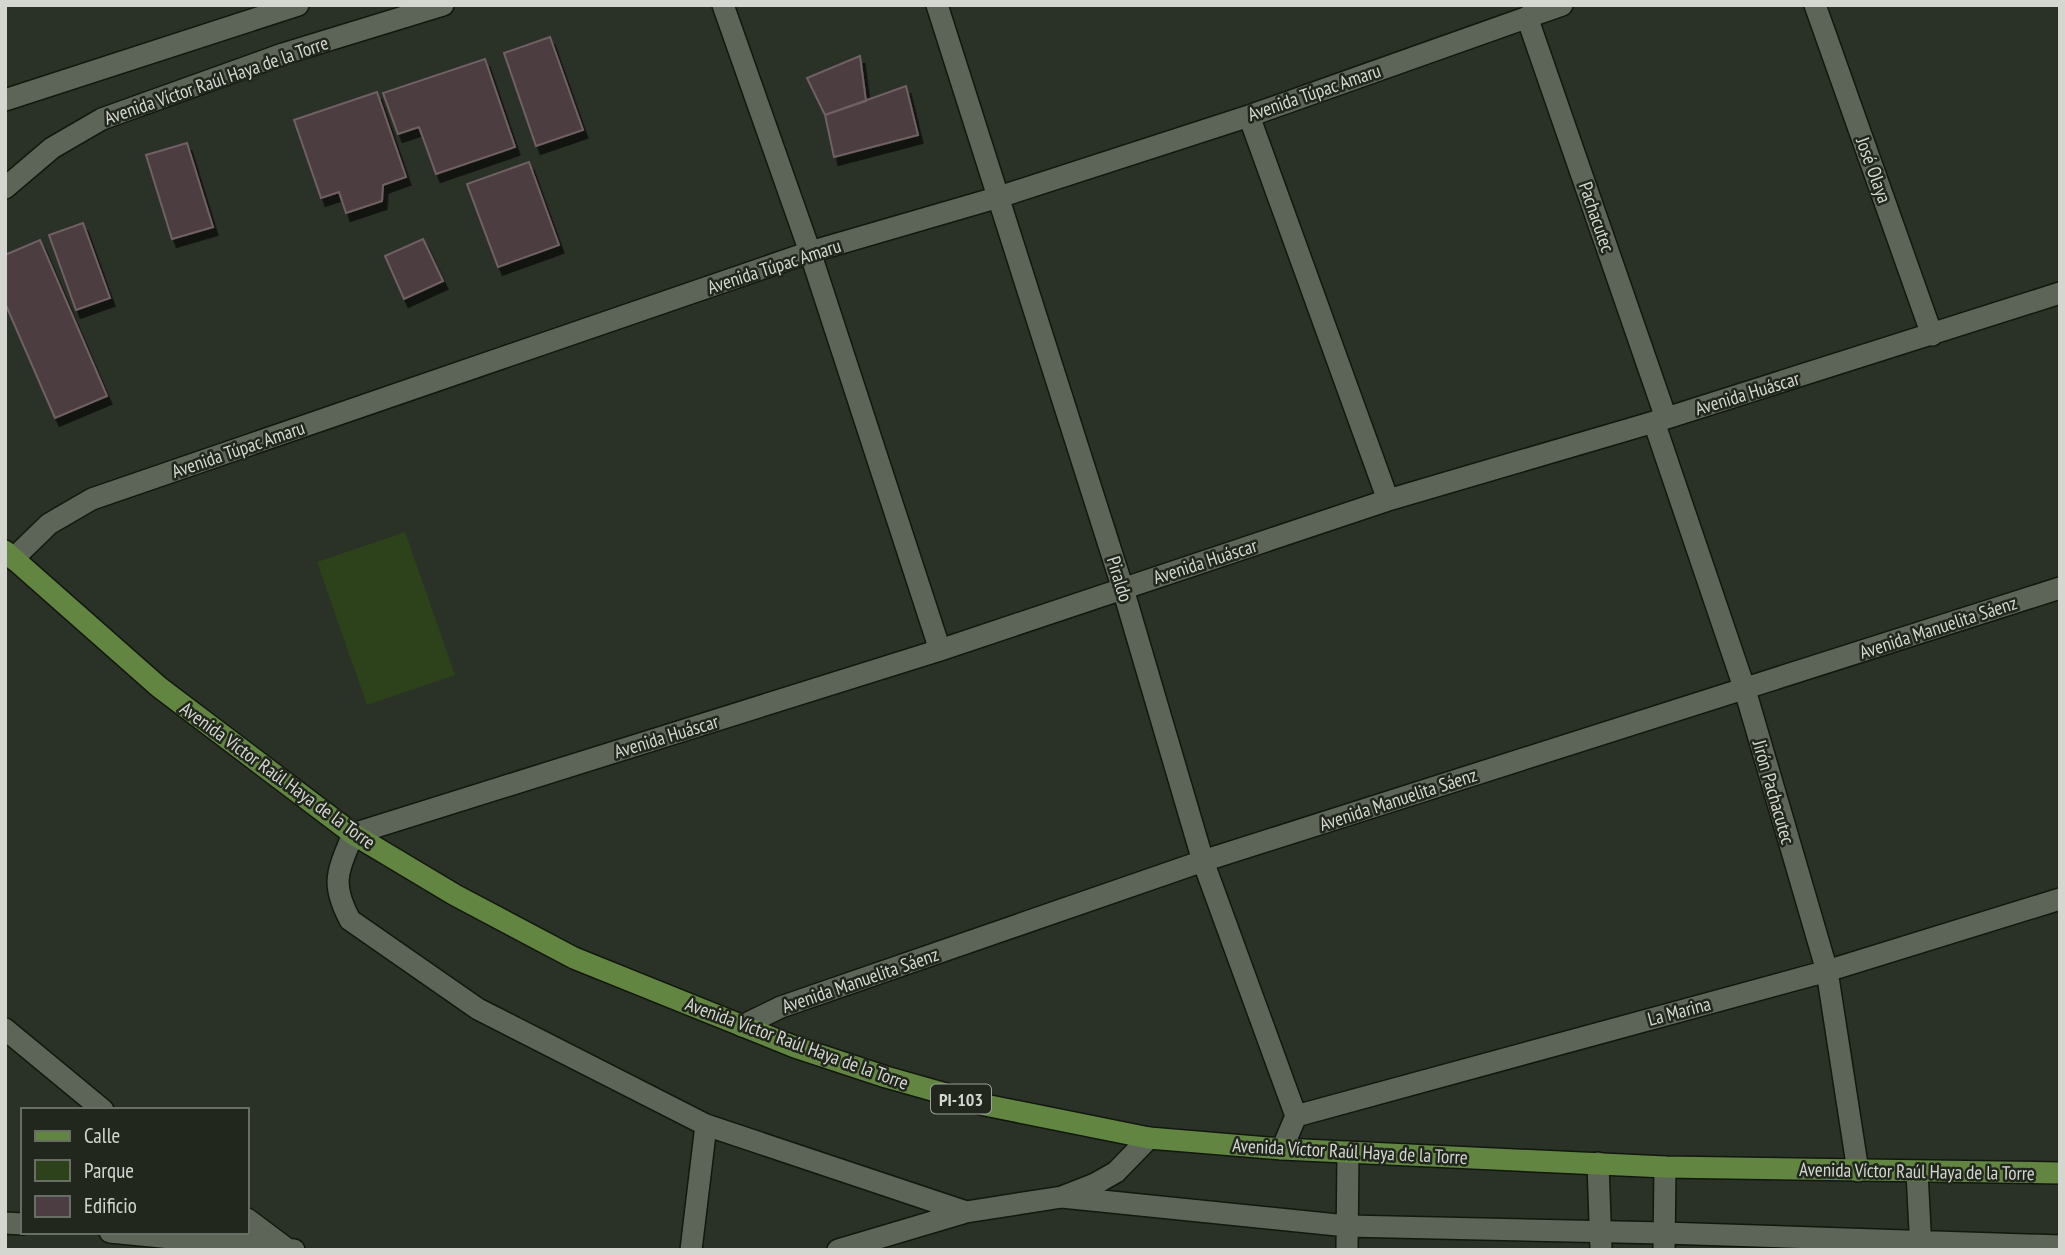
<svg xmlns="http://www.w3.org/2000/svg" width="2065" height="1255" font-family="'PT Sans Narrow',sans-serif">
<defs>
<filter id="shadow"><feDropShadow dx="4.5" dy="8" stdDeviation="0" flood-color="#0009"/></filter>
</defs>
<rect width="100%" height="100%" fill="#2a3126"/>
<!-- green -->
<path fill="#2d421b" d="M405 532 455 675 367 705 317 562Z"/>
<!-- building -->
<path fill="#4b3d41" stroke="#706164" stroke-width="2" filter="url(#shadow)" d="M550 37 583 130 536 146 504 53Z
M860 56 866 101 825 115 807 78Z
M485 59 515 147 436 174 419 127 398 134 383 93Z
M906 86 918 135 834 157 825 115Z
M377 92 406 177 383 185 382 201 346 213 339 192 321 198 294 120Z
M187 143 213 227 172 239 146 155Z
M529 162 559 245 498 267 467 184Z
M83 223 110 298 76 310 49 235Z
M423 239 443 281 404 299 385 256Z
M40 240 107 396 55 418 5 303V255Z"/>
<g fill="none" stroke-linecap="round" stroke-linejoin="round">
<!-- minor casing -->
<g stroke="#13180f" stroke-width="24">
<path id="minor" d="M723 5 810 252 940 650
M937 5 1123 589 1203 861 1296 1116 1282 1149
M1815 5 1932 335
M1527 17 1666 418
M1249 116 1388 500
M1654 422 1745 690 1827 971 1858 1171
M13 559 49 524 92 499 810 252 999 197 1249 116 1562 5
M742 1026 781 1007 1203 861 2060 588
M5 1029 103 1110
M1296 1116 1827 971 2060 899
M1917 1172 1921 1250
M1062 1197 1347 1226 1664 1233 2060 1246
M966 1212 706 1125 478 1009 350 920C330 882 338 872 353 834L940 650 1388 500 1654 422 2060 293
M247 1219 287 1249
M5 1223 23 1224
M110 1232 294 1250
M691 1250 706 1125
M838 1250 966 1212 1062 1197 1095 1184 1116 1172 1149 1138
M1347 1250 1348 1152"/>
</g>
<!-- tertiary casing -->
<g stroke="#13180f" stroke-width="24">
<path id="tertiary" d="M1598 1163 1601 1250
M1664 1250 1665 1167"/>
</g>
<!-- secondary casing -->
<g stroke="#13180f" stroke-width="24">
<path id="secondary" d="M5 100 298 5
M5 188 52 148 102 119 283 54 443 5"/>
</g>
<!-- primary casing -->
<g stroke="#13180f" stroke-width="24">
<path id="primary" d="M5 551 159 687 353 834 455 895 574 958 795 1047 886 1077 985 1105 1149 1138 1282 1149 1665 1167 2060 1173"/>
</g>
<!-- minor -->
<use href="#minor" stroke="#5d6458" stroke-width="21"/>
<!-- tertiary -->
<use href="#tertiary" stroke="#5d6458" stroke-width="21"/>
<!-- secondary -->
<use href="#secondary" stroke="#5d6458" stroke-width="21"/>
<!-- primary -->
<use href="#primary" stroke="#628642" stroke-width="21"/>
</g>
<g text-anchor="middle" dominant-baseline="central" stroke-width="5" stroke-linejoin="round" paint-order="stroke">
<!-- shield labels -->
<rect fill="#21271d" stroke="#9ea29a" stroke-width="2" x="931" y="1084.5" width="60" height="29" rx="5"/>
<g font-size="18" font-weight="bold" fill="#d3d7d0">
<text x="961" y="1099">PI-103</text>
</g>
<!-- street labels -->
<g font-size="19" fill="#d3d7d0" stroke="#21271d">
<text transform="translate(216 80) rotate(-19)">Avenida Víctor Raúl Haya de la Torre</text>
<text transform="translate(1314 92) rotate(-19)">Avenida Túpac Amaru</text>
<text transform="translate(1874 170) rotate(70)">José Olaya</text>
<text transform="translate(1597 217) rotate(71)">Pachacutec</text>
<text transform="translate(774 266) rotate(-18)">Avenida Túpac Amaru</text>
<text transform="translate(1747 393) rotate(-17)">Avenida Huáscar</text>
<text transform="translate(238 449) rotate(-19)">Avenida Túpac Amaru</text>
<text transform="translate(1205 561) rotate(-18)">Avenida Huáscar</text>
<text transform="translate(1120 579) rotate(73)">Piraldo</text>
<text transform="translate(1938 627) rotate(-18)">Avenida Manuelita Sáenz</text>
<text transform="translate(666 736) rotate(-17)">Avenida Huáscar</text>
<text transform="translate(278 775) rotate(36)">Avenida Víctor Raúl Haya de la Torre</text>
<text transform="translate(1774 792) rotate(74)">Jirón Pachacutec</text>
<text transform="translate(1398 799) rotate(-18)">Avenida Manuelita Sáenz</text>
<text transform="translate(860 980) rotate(-19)">Avenida Manuelita Sáenz</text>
<text transform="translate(1679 1011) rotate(-15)">La Marina</text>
<text transform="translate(797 1043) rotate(20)">Avenida Víctor Raúl Haya de la Torre</text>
<text transform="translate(1350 1151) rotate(3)">Avenida Víctor Raúl Haya de la Torre</text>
<text transform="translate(1917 1171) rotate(1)">Avenida Víctor Raúl Haya de la Torre</text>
</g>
</g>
<!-- border -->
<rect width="2065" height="1255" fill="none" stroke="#d3d7d0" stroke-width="14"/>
<!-- legend -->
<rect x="21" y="1108" width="228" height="126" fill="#21271d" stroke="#686d65" stroke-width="2"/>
<rect x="35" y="1131" width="35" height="10" fill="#628642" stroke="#686d65" stroke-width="2"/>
<text x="84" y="1143" font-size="21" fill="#d3d7d0">Calle</text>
<rect x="35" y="1160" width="35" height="21" fill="#2d421b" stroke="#686d65" stroke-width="2"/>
<text x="84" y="1178" font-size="21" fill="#d3d7d0">Parque</text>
<rect x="35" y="1196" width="35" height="21" fill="#4b3d41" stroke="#686d65" stroke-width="2"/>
<text x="84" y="1213" font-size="21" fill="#d3d7d0">Edificio</text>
</svg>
